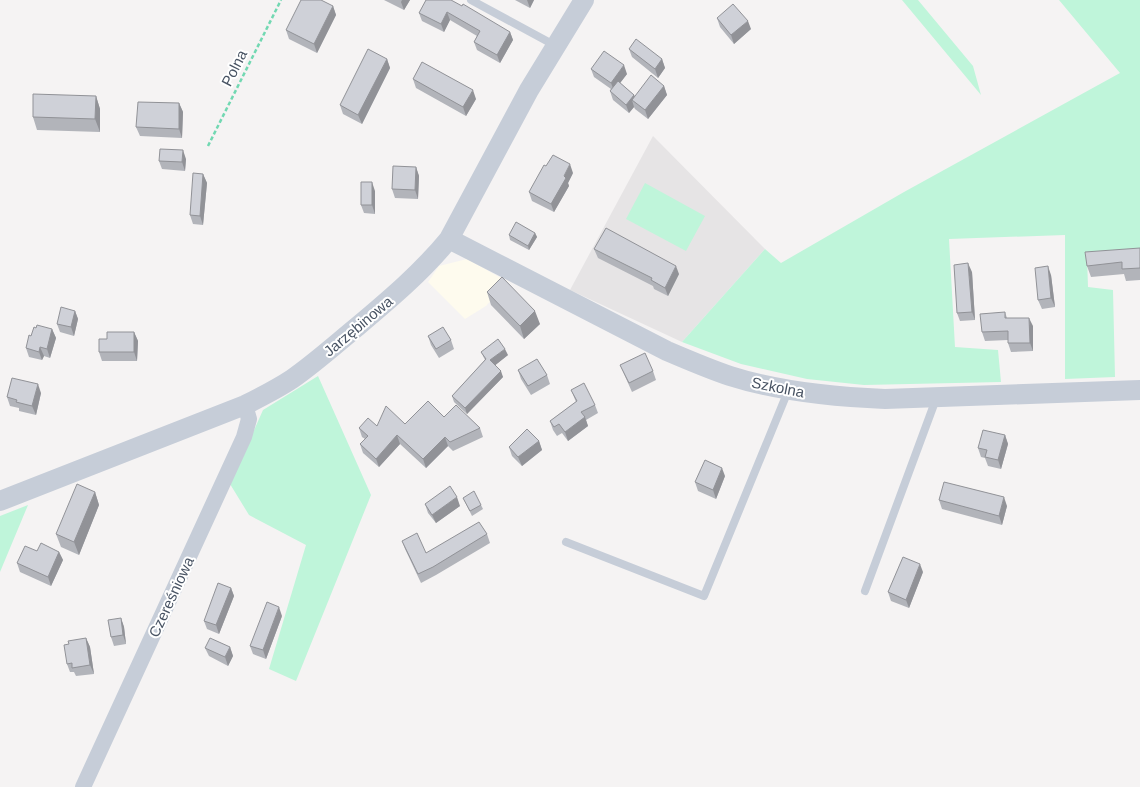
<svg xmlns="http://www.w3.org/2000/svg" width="1140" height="787" font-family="Helvetica,sans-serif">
<rect width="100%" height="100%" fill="#f5f3f3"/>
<!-- commercial -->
<path fill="#fefbee" d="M467 259 508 282 486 306 465 319 428 282 439 266Z"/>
<!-- education -->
<path fill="#e6e4e5" d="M653 136 765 249 682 342 570 290Z"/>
<!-- green -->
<path fill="#bff5da" d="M902 0H918L973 66 981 95Z
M1059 0H1140V252L1087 257 1088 287 1113 290 1115 377 1065 379V235L949 239 955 347 998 350 1001 382 864 385 807 379 741 364 682 342 765 249 781 263 904 192 1120 73Z
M645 183 705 216 686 251 626 219Z
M318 376 371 495 296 681 269 669 306 545 249 515 230 484 263 410Z
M28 505 0 572V516Z"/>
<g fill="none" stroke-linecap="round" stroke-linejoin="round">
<!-- path -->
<path stroke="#72d8b2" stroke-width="2.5" stroke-dasharray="4 2.5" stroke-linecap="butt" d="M208 146 281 0"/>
<!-- service -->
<path stroke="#c6cdd8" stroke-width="8" d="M471 0 556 46
M566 542 704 596 788 391
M865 591 936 399"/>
<!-- minor -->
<path stroke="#c6cdd8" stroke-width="16" d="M83 787 244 437 249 419 245 405"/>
<!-- tertiary -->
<path stroke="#c6cdd8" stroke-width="20" d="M449 239 667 351C688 360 709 369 730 376 780 392 833 397 885 399L1140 390
M0 501 245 405C261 397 277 389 292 379 315 363 336 344 358 326 390 299 422 272 449 239L529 90 584 0"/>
</g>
<!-- wall -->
<path fill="#b2b4ba" d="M384 0H410L404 10Z
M426 0 510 32 513 40 500 63 477 50 474 42 477 36 450 20 444 32 422 21 419 13Z
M515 0H534L530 8Z
M333 6 336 15 317 53 289 39 286 30Z
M717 18 751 29 734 44 720 27Z
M629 49 662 59 665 68 658 78 632 57Z
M387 59 390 68 362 124 343 114 340 105Z
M591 69 627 74 620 83 635 96 664 86 667 95 648 119 635 109 634 107 629 113 613 100 610 91 611 89 594 77Z
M413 79 476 99 466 116 416 88Z
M96 96 100 109V132L37 130 33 117Z
M179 103 183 112 182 138 140 136 136 127Z
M186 159 185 171 162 169 159 161Z
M416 167 419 176 418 199 395 198 392 189Z
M573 173 568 183 569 186 554 212 532 201 529 192Z
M203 174 207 183 203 225 193 224 190 215Z
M375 191V214L364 213 361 205Z
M535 233 537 237 529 250 510 240 509 235Z
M1140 248V280L1126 281 1124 274 1091 277 1087 266Z
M594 249 679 274 668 296 654 289 653 286 598 258Z
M972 272 975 320 960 321 957 313Z
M1051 275 1055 307 1042 309 1038 300Z
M487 292 540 324 524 339 491 305Z
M75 311 78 319 74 336 60 332 57 324Z
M1005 312 1007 318 1033 326V351L1011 352 1008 343V340L985 341 982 332Z
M52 329 56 338 50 358 44 356 42 360 29 357 26 348 31 336Z
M134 332 138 341 137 361H102L99 352 107 339Z
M428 336 451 340 454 349 439 358 431 345Z
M481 352 508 355 495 365 503 377 467 414 454 402 452 396 485 360Z
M620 365 653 371 656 380 632 392Z
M518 370 547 375 550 384 531 395 521 379Z
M571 390 595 405 598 413 586 420 588 426 568 441 562 433 557 436 553 430 550 421 576 402Z
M41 393 36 415 19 411V408L10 406 7 397Z
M444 417 480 428 483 437 453 451 448 446 426 468 400 444 379 467 363 453 360 444 365 439 362 437 359 428 377 426 405 424Z
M1005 435 1008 444 1001 469 988 466 985 458 981 457 978 448Z
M539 441 542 450 522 466 512 456 509 447Z
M725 476 716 499 698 491 695 482Z
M95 492 99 505 79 555 61 547 56 534Z
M463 498 481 505 483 509 472 516Z
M939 500 1007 506 1002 525 942 509Z
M425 504 460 506 436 523 428 513Z
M487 534 490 543 436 575 421 583 405 549 402 541 426 553Z
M37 551 59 552 63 560 51 586 20 572 17 563Z
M923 572 909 608 891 601 888 592Z
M231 588 234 596 219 634 207 629 204 621Z
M282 616 266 659 253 654 250 646Z
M121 618 124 627 126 644 114 646 111 637Z
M86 638 90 647 94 674 76 676 74 672H70L67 664 69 644Z
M230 647 233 656 228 666 209 656 205 648Z"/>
<!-- shaded-wall -->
<path fill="#919297" d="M402 0H410L404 10 401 2Z
M527 0H534L530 8Z
M333 6 336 15 317 53 314 44Z
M447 12 450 20 444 32 441 24Z
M748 21 751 29 734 44 731 35Z
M510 32 513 40 500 63 497 55Z
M387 59 390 68 362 124 358 115Z
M662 59 665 68 658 78 655 69Z
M624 65 627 74 614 91 611 83Z
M664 86 667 95 648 119 645 110Z
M473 90 476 99 466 116 463 107Z
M634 95 637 104 632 100 634 107 629 113 626 105Z
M96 96 100 109V132L95 119Z
M179 103 183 112 182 138 179 129Z
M183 150 186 159 185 171 182 162Z
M570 164 573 173 568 183 569 186 554 212 551 204 564 176Z
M416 167 419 176 418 199 415 190Z
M203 174 207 183 203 225 200 216Z
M372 182 375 191V214L372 205Z
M535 233 537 237 529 250 528 246Z
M968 263 972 272 975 320 972 312Z
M676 266 679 274 668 296 665 288Z
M1048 266 1051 275 1055 307 1051 298Z
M75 311 78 319 74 336 71 327Z
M535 311 540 324 524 339 520 326Z
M1029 318 1033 326V351L1030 343Z
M52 329 56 338 50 358 47 349Z
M134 332 138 341 137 361 134 352Z
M40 347 44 356 42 360 39 352Z
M505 349 508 355 493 367 490 360Z
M501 371 503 377 467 414 465 408Z
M38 384 41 393 36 415 32 406Z
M585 417 588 426 568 441 565 432Z
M397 435 400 444 379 467 376 459Z
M1005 435 1008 444 1001 469 998 460Z
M445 437 448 446 426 468 423 459Z
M539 441 542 450 522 466 518 457Z
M722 468 725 476 716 499 713 490Z
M95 492 99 505 79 555 74 542Z
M457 497 460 506 436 523 432 515Z
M1004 497 1007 506 1002 525 999 516Z
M59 552 63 560 51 586 48 577Z
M920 564 923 572 909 608 906 600Z
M231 588 234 596 219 634 216 625Z
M279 607 282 616 266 659 263 650Z
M121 618 124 627 126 644 123 635Z
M86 638 90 647 94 674 90 665Z
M230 647 233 656 228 666 225 657Z"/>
<!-- building -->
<path fill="#cfd1d8" stroke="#919297" d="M301 0H321L333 6 314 44 286 30Z
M426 0H451L462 6 463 4 510 32 497 55 474 42 480 31 447 12 441 24 419 13Z
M733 4 748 21 731 35 717 18Z
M636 39 662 59 655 69 629 49Z
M368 49 387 59 358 115 340 105Z
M604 51 624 65 611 83 591 69Z
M422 62 473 90 463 107 413 79Z
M651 75 664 86 645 110 632 100Z
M618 81 634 95 626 105 610 91Z
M33 94 96 96 95 119 33 117Z
M138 102 179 103V129L136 127Z
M160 149 183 150 182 162 159 161Z
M553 155 570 164 564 176 566 178 551 204 529 192 544 165 546 166Z
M393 166 416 167 415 190 392 189Z
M193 173 203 174 200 216 190 215Z
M361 182H372V205H361Z
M516 222 535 233 528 246 509 235Z
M606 228 676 266 665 288 651 280 652 278 594 249Z
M1140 248V268L1122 269V262L1087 266 1085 252Z
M968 263 972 312 957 313 954 265Z
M1048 266 1051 298 1038 300 1035 268Z
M502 277 535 311 520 326 487 292Z
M61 307 75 311 71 327 57 324Z
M1005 312V318H1029L1030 343H1008V331L982 332 980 314Z
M37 325 52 329 47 349 40 347 39 352 26 348 29 335 31 336 34 327 36 328Z
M443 327 451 340 436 349 428 336Z
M107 332H134V352H99V339H107Z
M498 339 505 349 490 360 501 371 465 408 452 396 486 359 481 352Z
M645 353 653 371 629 383 620 365Z
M537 359 547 375 528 386 518 370Z
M12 378 38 384 32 406 16 402 17 400 7 397Z
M584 383 595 405 581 412 585 417 565 432 559 424 554 427 550 421 577 401 571 390Z
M428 401 444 417 456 405 480 428 450 442 445 437 423 459 397 435 376 459 360 444 368 436 359 428 368 418 377 426 386 406 405 424Z
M527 429 539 441 518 457 509 447Z
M983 430 1005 435 998 460 985 457 987 450 978 448Z
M705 460 722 468 713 490 695 482Z
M944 482 1004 497 999 516 939 500Z
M77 484 95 492 74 542 56 534Z
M450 486 457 497 432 515 425 504Z
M474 491 481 505 470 511 463 498Z
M479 522 487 534 433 567 418 574 402 541 417 533 426 553Z
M41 543 59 552 48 577 17 563 25 546 37 551Z
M903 557 920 564 906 600 888 592Z
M218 583 231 588 216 625 204 621Z
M267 602 279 607 263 650 250 646Z
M121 618 123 635 111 637 108 620Z
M86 638 90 665 72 668V663L67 664 64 645 69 644 68 641Z
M210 638 230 647 225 657 205 648Z"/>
<g text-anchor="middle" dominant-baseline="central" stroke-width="4" stroke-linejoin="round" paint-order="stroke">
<!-- street labels -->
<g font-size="15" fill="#485363" stroke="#fff">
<text transform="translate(234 68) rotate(-63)">Polna</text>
<text transform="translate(358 326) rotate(-40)">Jarzębinowa</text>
<text transform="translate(778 387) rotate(11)">Szkolna</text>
<text transform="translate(171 597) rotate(-65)">Czereśniowa</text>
</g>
</g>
</svg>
